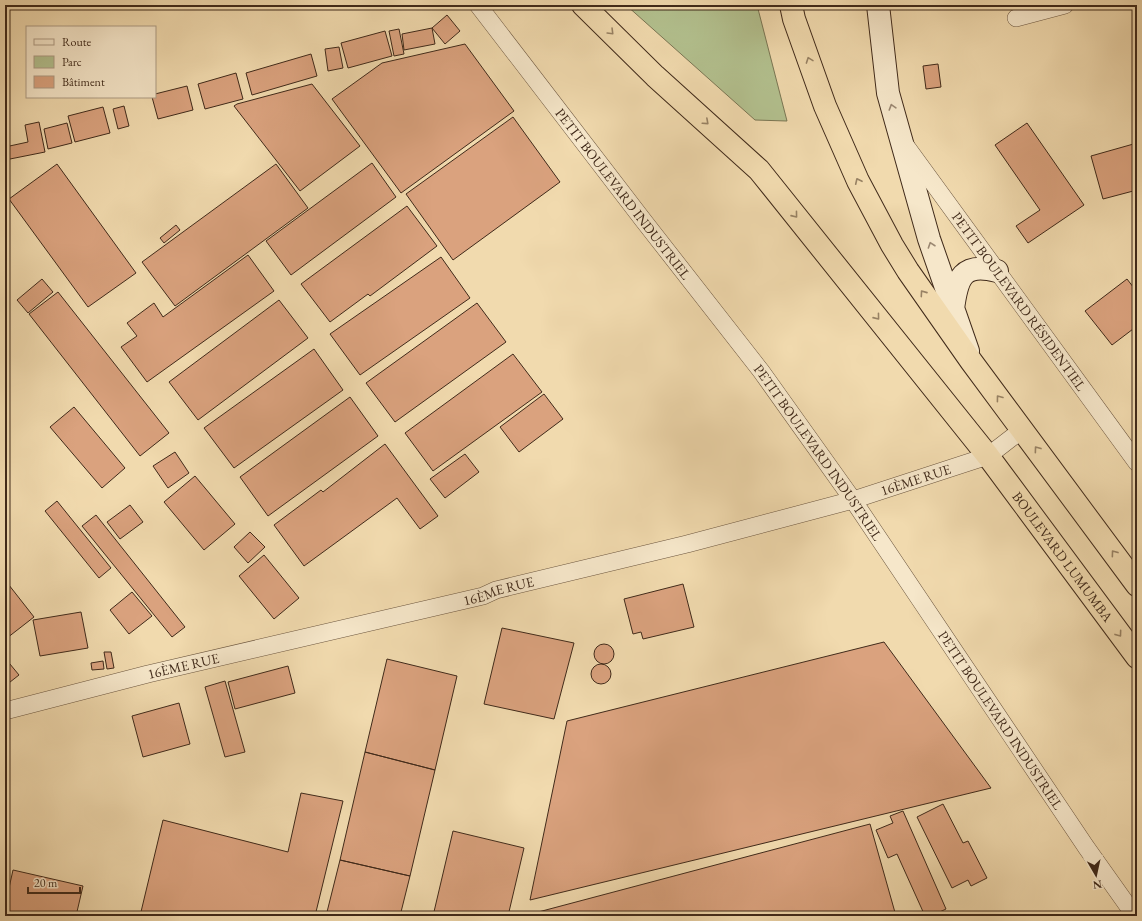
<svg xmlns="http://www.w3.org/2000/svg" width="1142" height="921" font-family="'EB Garamond',serif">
<rect width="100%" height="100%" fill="#f1daae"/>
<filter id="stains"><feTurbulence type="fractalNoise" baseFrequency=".005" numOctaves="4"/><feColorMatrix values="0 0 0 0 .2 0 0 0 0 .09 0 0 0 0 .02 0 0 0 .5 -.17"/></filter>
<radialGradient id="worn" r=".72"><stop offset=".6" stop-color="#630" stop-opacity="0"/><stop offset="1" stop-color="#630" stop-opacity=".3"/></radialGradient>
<!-- green -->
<path fill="#b3c18f" stroke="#7a7654" d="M626 5H757L787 121 755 120Z"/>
<!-- building -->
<path fill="#daa27e" stroke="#402a1a" d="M447 15 460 31 445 44 432 28Z
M432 28 435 44 404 50 402 34Z
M399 29 404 54 394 56 389 31Z
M385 31 392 56 348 68 341 43Z
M465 44 514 111 401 193 332 99 382 63Z
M339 47 343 68 328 71 325 49Z
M311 54 317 76 252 95 246 73Z
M938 64 941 87 926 89 923 66Z
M236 73 243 99 205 109 198 84Z
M312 84 360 146 300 191 234 106 237 104Z
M187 86 193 110 158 119 152 97H155V94Z
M124 106 129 126 118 129 113 109Z
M103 107 110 133 75 142 68 116Z
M513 117 560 182 453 260 406 194Z
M39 122 45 152 5 160V147L28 142 25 125Z
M67 123 72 143 48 149 44 129Z
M1027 123 1084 205 1028 243 1016 226 1040 210 995 145Z
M1137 143V190L1103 199 1091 156Z
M372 163 396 197 291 275 266 241Z
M57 164 136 273 88 307 9 199Z
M276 164 308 208 175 306 142 262Z
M407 206 437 246 370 296 368 294 330 322 301 284Z
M176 225 180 230 164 243 160 238Z
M248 255 274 291 147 382 121 347 137 336 127 323 154 303 163 317Z
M441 257 470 298 360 375 330 334Z
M42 279 53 292 28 313 17 300Z
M1127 279 1137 292V326L1112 345 1085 311Z
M58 292 169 433 140 456 29 314Z
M279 300 308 338 198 420 169 382Z
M477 303 506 342 395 422 366 383Z
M314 349 343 390 234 468 204 428Z
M513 354 542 392 433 471 405 433Z
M544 394 563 419 519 452 500 427Z
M350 397 378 436 268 516 240 477Z
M74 407 125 468 102 488 50 427Z
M385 444 438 516 420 529 397 498 304 566 274 525 321 490 323 492Z
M175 452 189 473 168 488 153 466Z
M465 454 479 472 445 498 430 479Z
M195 476 235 524 204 550 164 502Z
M57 501 111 568 99 578 45 511Z
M130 505 143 522 120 539 107 522Z
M96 515 185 627 172 637 82 526Z
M250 532 265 547 248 563 234 547Z
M264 555 299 598 274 619 239 576Z
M5 580 34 617 7 638 5 635Z
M683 584 694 627 643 639 641 632 633 634 624 599Z
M132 592 152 616 129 634 110 610Z
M81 612 88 648 40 656 33 620Z
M502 628 574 643 554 719 484 704Z
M884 642 991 788 530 900 567 721Z
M594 654a10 10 0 1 1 20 0a10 10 0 1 1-20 0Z
M104 652H111L114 668 107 669Z
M5 658 19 675 5 686Z
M387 659 457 676 435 770 365 752Z
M103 661 104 669 92 670 91 663Z
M591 674a10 10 0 1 1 20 0a10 10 0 1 1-20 0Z
M288 666 295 693 235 709 228 682Z
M225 681 245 752 225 757 205 687Z
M179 703 190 744 143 757 132 716Z
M365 752 435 770 410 876 340 860Z
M301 793 343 801 315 916H140L163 820 288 852Z
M943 804 963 843 968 841 987 878 971 886 968 880 952 888 917 817Z
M903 811 946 909 931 916H925L897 854 888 858 876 830 893 823 890 816Z
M870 824 896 916H527V915Z
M453 831 524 848 508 916H433Z
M340 860 410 876 400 916H326Z
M13 870 83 886 76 916H5V906Z"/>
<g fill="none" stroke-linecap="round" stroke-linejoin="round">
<!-- minor casing -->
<g stroke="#6c563f" stroke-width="18">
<g id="minor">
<path id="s1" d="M478 5 643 220 761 371 853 500 1086 847 1135 916"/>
<path d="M1016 18 1065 5"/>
<path id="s2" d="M906 146 1137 463"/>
<path id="s3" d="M5 711 148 674 483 596 496 590 687 544 853 500 988 456 1023 429"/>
</g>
</g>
<!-- secondary casing -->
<g stroke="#402a1a" stroke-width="24">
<path id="secondary" d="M878 5 888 93 929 239 968 351
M953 309C957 278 962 262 997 271"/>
</g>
<!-- trunk casing -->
<g stroke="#402a1a" stroke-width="24">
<g id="trunk">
<path id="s4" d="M583 5 655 76 759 170 988 456 1137 657"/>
<path d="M791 5 794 19 825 106 858 181 892 245 908 271 971 361 1137 585"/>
</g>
</g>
<!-- minor -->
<use href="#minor" stroke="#f6e7ca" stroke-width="17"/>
<!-- secondary -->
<use href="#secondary" stroke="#f6e7ca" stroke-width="22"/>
<!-- trunk -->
<use href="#trunk" stroke="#f1daae" stroke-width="22"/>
</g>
<!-- one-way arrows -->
<defs><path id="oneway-chevron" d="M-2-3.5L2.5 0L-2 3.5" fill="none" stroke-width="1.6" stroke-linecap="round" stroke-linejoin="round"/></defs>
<g stroke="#988264">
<use href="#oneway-chevron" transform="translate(611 32) rotate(45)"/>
<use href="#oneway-chevron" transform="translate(809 60) rotate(-110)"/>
<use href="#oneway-chevron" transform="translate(706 122) rotate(42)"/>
<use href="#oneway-chevron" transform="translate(858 181) rotate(-115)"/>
<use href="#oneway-chevron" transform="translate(795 215) rotate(51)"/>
<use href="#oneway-chevron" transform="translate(923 293) rotate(-125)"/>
<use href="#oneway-chevron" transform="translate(877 317) rotate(51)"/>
<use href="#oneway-chevron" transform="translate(999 398) rotate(-127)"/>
<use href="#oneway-chevron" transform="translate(1037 449) rotate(-126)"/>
<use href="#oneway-chevron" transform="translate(1114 553) rotate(-126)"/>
<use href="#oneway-chevron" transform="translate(1119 634) rotate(54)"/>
</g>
<g stroke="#9b8872">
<use href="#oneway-chevron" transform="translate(892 107) rotate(-107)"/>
<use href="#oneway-chevron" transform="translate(931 245) rotate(-109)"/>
</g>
<g text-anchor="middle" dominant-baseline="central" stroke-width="3.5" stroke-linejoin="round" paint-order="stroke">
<!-- street labels -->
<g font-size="14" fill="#402a1a" stroke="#f6e7ca">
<text stroke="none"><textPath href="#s1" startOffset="238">PETIT BOULEVARD INDUSTRIEL</textPath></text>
<text stroke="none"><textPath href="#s2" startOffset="192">PETIT BOULEVARD RÉSIDENTIEL</textPath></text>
<text stroke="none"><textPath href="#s1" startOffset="562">PETIT BOULEVARD INDUSTRIEL</textPath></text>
<text stroke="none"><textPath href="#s3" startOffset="940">16ÈME RUE</textPath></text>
<text stroke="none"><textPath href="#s4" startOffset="733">BOULEVARD LUMUMBA</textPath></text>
<text stroke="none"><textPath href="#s3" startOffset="508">16ÈME RUE</textPath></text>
<text stroke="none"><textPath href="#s3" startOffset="184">16ÈME RUE</textPath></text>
<text stroke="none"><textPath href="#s1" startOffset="886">PETIT BOULEVARD INDUSTRIEL</textPath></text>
</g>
</g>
<!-- margin -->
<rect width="1142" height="921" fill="none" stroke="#f1daae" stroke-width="20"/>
<rect x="6" y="6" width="1130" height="909" fill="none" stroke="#402a1a" stroke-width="2"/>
<rect x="10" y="10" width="1122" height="901" fill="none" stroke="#402a1a"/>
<!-- legend -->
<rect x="26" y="26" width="130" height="72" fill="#f6e7ca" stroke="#ad9b84"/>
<rect x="34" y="39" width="20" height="6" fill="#f6e7ca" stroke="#ad9b84"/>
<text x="62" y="46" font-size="12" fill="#402a1a">Route</text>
<rect x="34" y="56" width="20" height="12" fill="#b3c18f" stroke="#ad9b84"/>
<text x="62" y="66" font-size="12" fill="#402a1a">Parc</text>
<rect x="34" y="76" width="20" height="12" fill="#daa27e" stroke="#ad9b84"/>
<text x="62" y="86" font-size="12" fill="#402a1a">Bâtiment</text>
<!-- north arrow -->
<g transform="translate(1096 875) rotate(171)" stroke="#f6e7ca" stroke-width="3" paint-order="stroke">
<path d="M0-3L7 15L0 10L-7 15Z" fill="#402a1a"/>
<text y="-6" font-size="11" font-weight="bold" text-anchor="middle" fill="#402a1a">N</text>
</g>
<!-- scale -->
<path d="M28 887v6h52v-6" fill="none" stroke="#402a1a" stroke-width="2"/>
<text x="34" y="887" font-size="12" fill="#402a1a" stroke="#f6e7ca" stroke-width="3" paint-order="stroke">20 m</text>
<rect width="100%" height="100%" filter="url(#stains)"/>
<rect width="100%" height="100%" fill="url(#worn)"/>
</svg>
